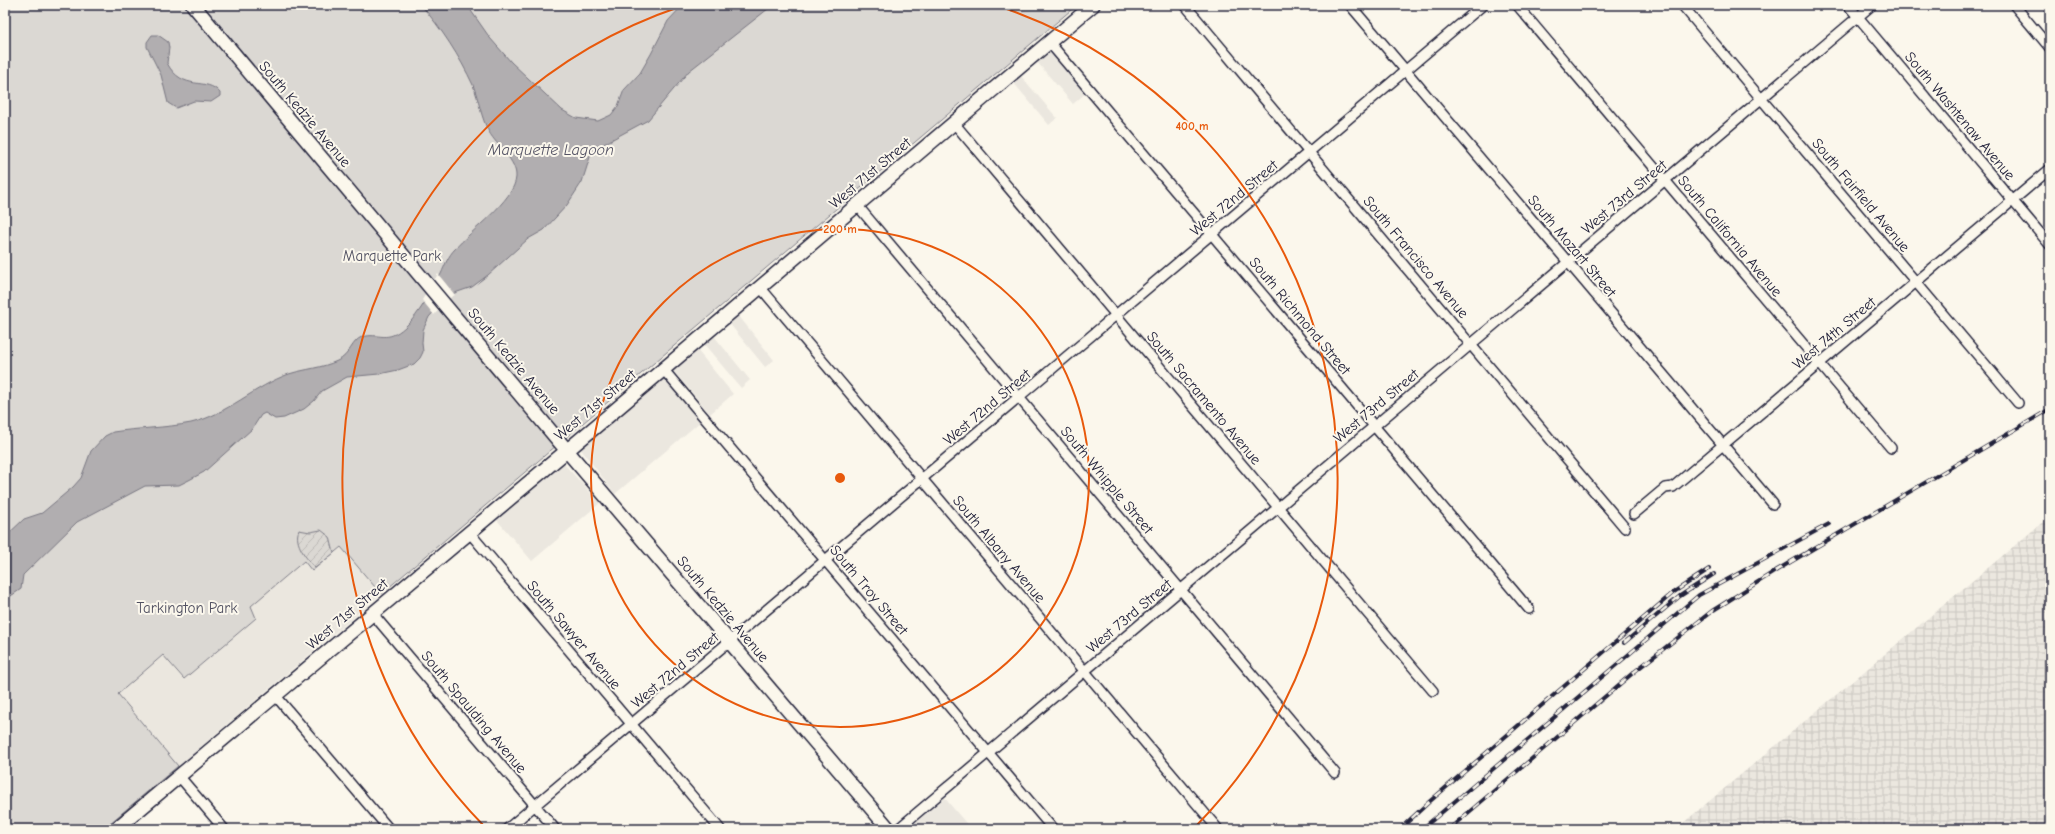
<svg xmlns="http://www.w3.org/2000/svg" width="2055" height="834" font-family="'Comic Neue',sans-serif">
<defs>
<pattern id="industrial-grid" width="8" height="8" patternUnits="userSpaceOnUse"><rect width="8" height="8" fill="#ebe7df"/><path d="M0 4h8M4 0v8" fill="none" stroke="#c9c6c0"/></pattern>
<pattern id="garden-furrows" width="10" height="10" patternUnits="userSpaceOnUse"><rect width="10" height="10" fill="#dbd8d3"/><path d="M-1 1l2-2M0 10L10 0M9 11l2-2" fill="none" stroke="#bcb9b6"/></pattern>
</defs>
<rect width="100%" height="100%" fill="#fbf7ec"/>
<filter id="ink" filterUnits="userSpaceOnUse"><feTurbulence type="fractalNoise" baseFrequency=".025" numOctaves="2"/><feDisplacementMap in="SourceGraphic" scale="8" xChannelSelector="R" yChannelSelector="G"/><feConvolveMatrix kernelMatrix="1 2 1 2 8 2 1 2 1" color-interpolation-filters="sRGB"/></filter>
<g filter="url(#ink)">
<!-- built -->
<path fill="#ebe7df" d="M1050 52 1086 93 1073 104 1037 62Z
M1021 76 1057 118 1049 125 1013 82Z
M738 315 774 360 765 367 729 323Z
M714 336 750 380 741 388 704 344Z
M697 350 733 394 710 414 673 370Z
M665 378 701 421 615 494 580 448Z
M564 464 600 503 532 561 497 520Z
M341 547 381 594 178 766 118 694 163 655 183 679 256 618 250 606 304 561 313 571Z
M945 798 948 802 971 829H919L914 824Z"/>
<!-- industrial -->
<path fill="url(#industrial-grid)" d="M2050 516V829H1676Z"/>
<!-- green -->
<path fill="#dbd8d3" stroke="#7e7d87" d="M5 5H1077L381 594 341 547 312 571 304 561 251 606 256 618 184 679 163 655 118 694 178 766 103 829H5Z"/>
<!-- garden -->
<path fill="url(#garden-furrows)" stroke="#7e7d87" d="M299 530 310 532 321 530 330 537 334 553 315 568C307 559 293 543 299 530Z"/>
<!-- water -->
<path fill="#b1aeb0" stroke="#787681" d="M421 5H467L490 38 511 62 562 110 576 118 598 121 611 115 618 106 624 90 640 73 651 54 668 21 683 5H773L689 71 648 120 598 147 590 157 582 182 567 205 544 230 528 239 488 275 472 287 449 295 429 317 423 330 422 343 423 352 420 358 414 364 398 370 379 374 347 377 322 391 314 401 304 409 284 418 275 419 265 413 261 415 252 429 204 472 189 480 179 485 145 486 77 522 23 575 21 589 5 600V537L24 519 42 513 73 487 81 478 91 451 105 436 113 432C139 428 165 428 191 423 226 415 255 386 289 374 305 369 322 368 337 361 350 356 352 340 362 337 380 332 386 344 405 327 420 314 431 291 441 274 445 265 448 256 455 249 469 232 515 200 516 177 517 161 497 146 489 132 481 118 479 100 473 85 460 57 441 28 421 5Z
M152 35H158L168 42 169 48 167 63C183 93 207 76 220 93V96L211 102 194 101 176 108 168 103 161 75 147 47V42Z"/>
<!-- pier -->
<path fill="#fbf7ec" d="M438 274 455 295 451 297 434 315 422 300Z"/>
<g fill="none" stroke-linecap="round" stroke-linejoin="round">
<!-- street casing -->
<g stroke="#22223b" stroke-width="12">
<path id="street" d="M1185 5 1625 528
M1350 5 1773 504
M1517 5 1891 448
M1682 5 2018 403
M1848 5 2050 245
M2014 5 2050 48
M1049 42 1529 609
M954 123 1433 691
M857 205 1335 773
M760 287 1218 829
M663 369 1053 829
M1634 514 1665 488 1673 487 2050 169
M469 532 720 829
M372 613 555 829
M275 695 389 829
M179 776 224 829
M507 829 1483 5
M898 829 1872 5"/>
</g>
<!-- secondary casing -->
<g stroke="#22223b" stroke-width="16">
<path id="secondary" d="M193 5 574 459 889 829
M116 829 613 412 1093 5"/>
</g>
<!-- street -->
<use href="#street" stroke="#fbf7ec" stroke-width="9"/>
<!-- secondary -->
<use href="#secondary" stroke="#fbf7ec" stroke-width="13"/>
<!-- rail casing -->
<g stroke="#22223b" stroke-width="4">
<path id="rail" d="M1624 643 1680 596 1714 574
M1400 829 1429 802 1674 592 1709 569
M1422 829 1699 595 1829 524
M1449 829 1634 672 1712 611 1777 570 2050 409"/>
</g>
<!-- rail -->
<use href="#rail" stroke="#fbf7ec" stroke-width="2.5" stroke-dasharray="8" stroke-linecap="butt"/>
</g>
</g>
<!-- distance rings -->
<g fill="none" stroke="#e8590c" stroke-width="2">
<circle cx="840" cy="478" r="249"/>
<path d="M485 827A498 498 0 0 1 682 6M998 6A498 498 0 0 1 1195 827"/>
</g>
<g text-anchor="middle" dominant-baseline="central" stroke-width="4" stroke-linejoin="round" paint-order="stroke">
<!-- street labels -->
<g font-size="15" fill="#22223b" stroke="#fbf7ec">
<text transform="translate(305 114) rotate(50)">South Kedzie Avenue</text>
<text transform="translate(1960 116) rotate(50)">South Washtenaw Avenue</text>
<text transform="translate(870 173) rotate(-40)">West 71st Street</text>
<text transform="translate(1861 195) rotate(50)">South Fairfield Avenue</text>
<text transform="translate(1624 197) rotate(-40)">West 73rd Street</text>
<text transform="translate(1234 198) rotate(-40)">West 72nd Street</text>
<text transform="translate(1730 236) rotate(50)">South California Avenue</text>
<text transform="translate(1572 246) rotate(50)">South Mozart Street</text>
<text transform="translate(1416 257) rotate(50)">South Francisco Avenue</text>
<text transform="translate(1300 316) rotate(50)">South Richmond Street</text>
<text transform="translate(1834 333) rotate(-40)">West 74th Street</text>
<text transform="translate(514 361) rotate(50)">South Kedzie Avenue</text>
<text transform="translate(1204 398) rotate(50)">South Sacramento Avenue</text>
<text transform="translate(595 405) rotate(-40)">West 71st Street</text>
<text transform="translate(1376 406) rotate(-40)">West 73rd Street</text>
<text transform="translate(987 407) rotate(-40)">West 72nd Street</text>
<text transform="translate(1107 480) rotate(50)">South Whipple Street</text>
<text transform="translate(999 549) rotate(50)">South Albany Avenue</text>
<text transform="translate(869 590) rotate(50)">South Troy Street</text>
<text transform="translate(723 609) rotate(50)">South Kedzie Avenue</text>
<text transform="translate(347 614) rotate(-40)">West 71st Street</text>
<text transform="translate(1129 616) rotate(-40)">West 73rd Street</text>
<text transform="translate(574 635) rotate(50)">South Sawyer Avenue</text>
<text transform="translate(675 670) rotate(-40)">West 72nd Street</text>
<text transform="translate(474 712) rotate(50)">South Spaulding Avenue</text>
</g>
<!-- park labels -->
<g font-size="15" fill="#505061" stroke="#fbf7ec">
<text x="392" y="256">Marquette Park</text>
<text x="187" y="608">Tarkington Park</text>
</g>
<!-- water labels -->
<g font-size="16" font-style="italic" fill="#545364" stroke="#fbf7ec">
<text x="551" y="150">Marquette Lagoon</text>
</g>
</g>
<circle cx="840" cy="478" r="6" fill="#e8590c" stroke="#fbf7ec" stroke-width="2"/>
<g font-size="12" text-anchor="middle" font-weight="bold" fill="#e8590c" stroke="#fbf7ec" stroke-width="4" stroke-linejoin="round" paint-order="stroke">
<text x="1192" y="130">400 m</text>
<text x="840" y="233">200 m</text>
</g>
<!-- margin -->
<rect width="2055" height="834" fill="none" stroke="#fbf7ec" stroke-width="20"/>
<rect x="10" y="10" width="2035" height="814" fill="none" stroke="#22223b" stroke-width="1.5" filter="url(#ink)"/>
</svg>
